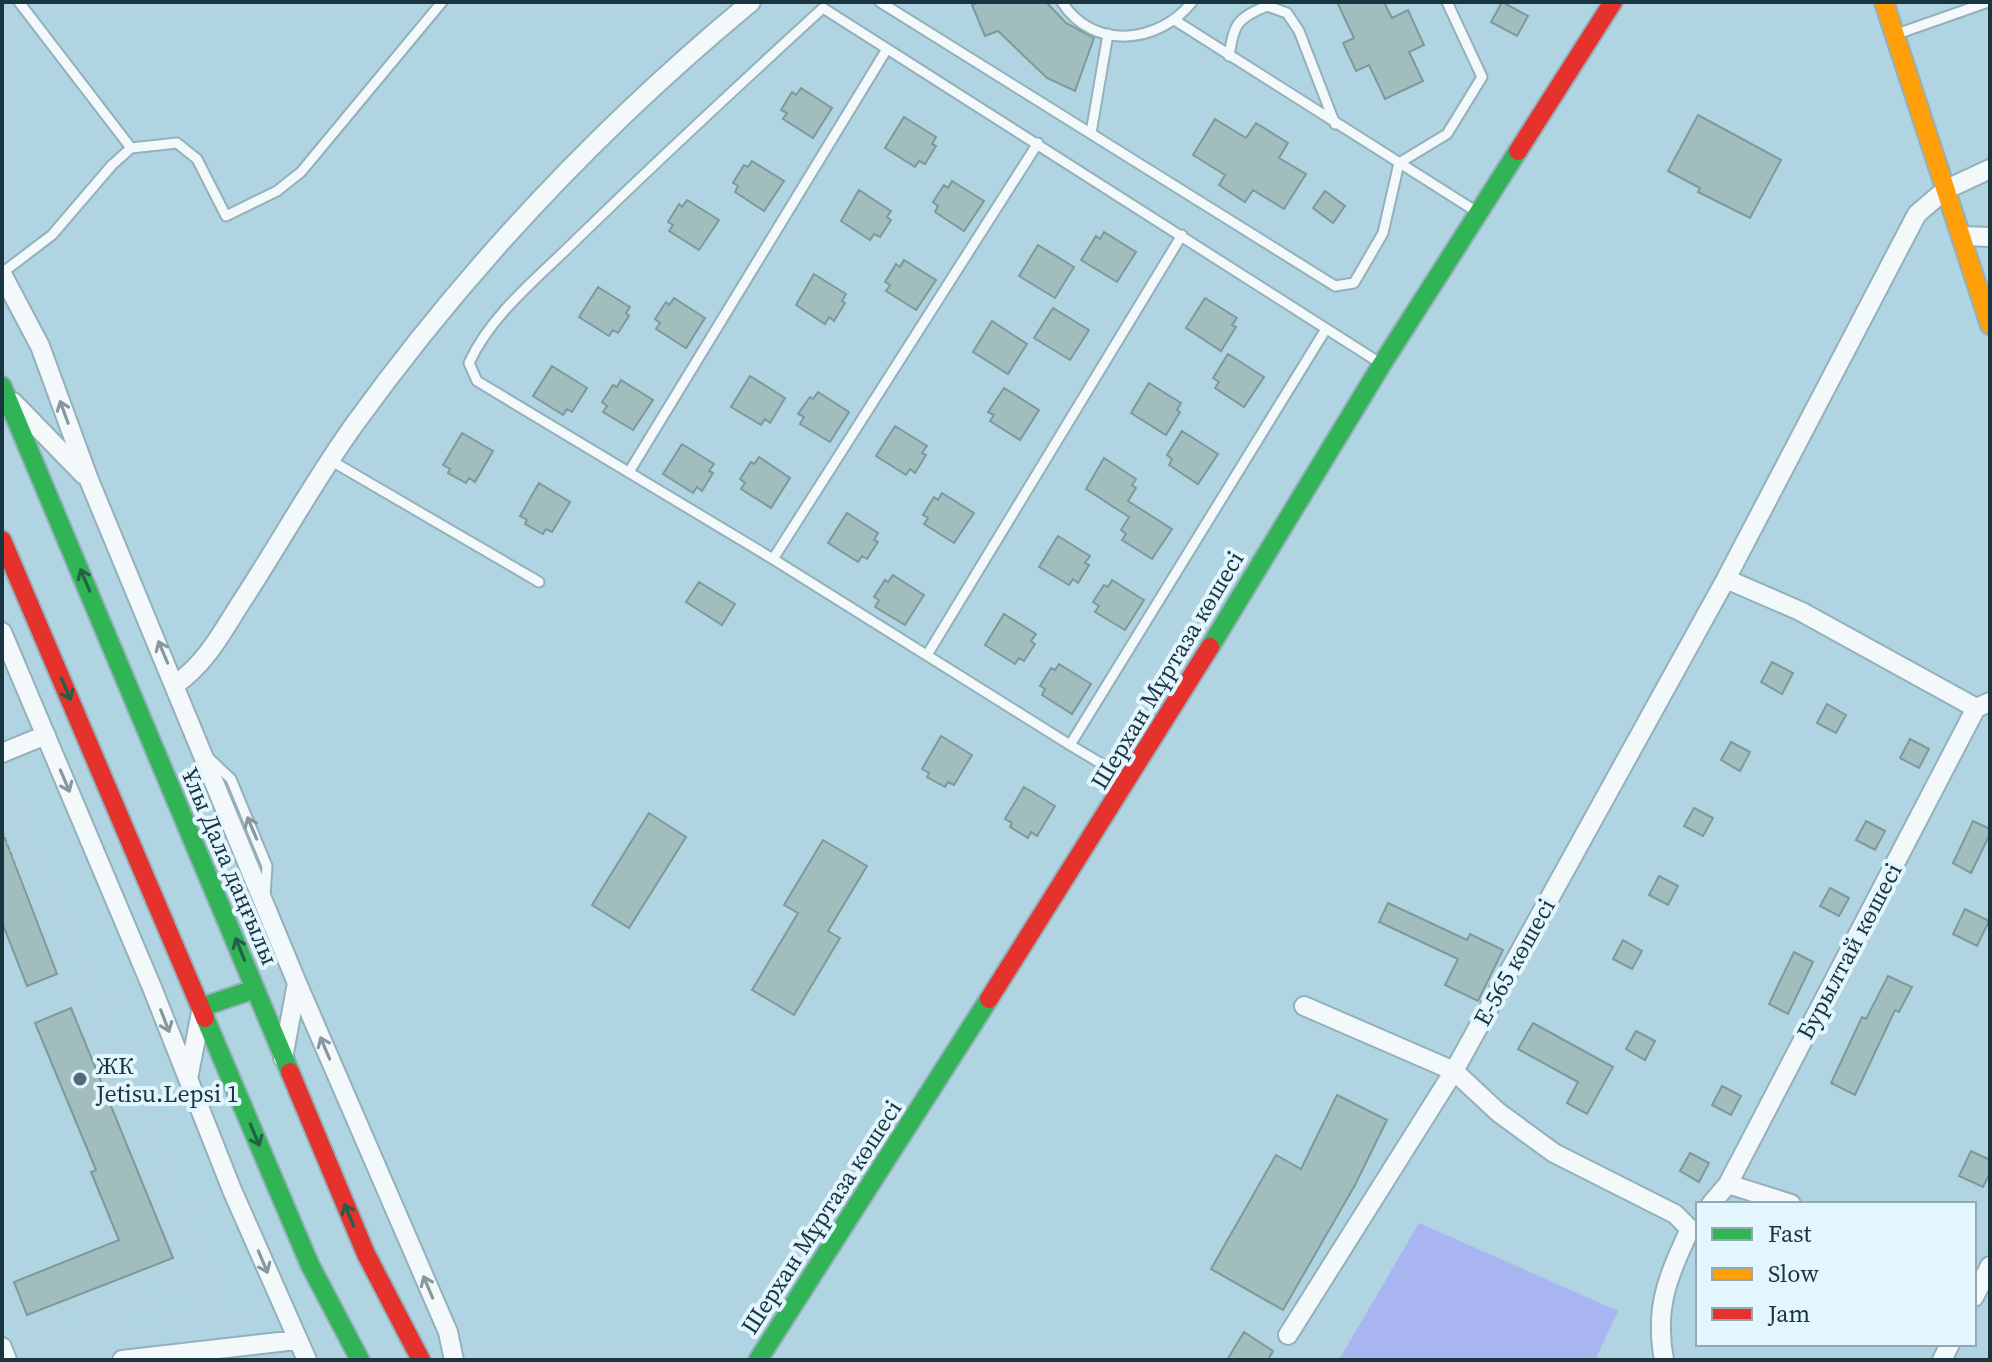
<svg xmlns="http://www.w3.org/2000/svg" width="1992" height="1362" font-family="'Source Serif 4',serif">
<rect width="100%" height="100%" fill="#b0d4e2"/>
<!-- green -->
<path fill="#a8b5f0" d="M1419 1223 1618 1311 1595 1360H1339Z"/>
<!-- building -->
<path fill="#a1bdbe" stroke="#7d9a9a" stroke-width="2" d="M981 2H1046L1066 23 1094 38 1075 91 1047 78 998 31 985 36 972 5Z
M1337 2H1384L1392 18 1408 10 1424 45 1409 52 1423 81 1385 99 1369 65 1356 71 1343 43 1354 38Z
M1502 2 1528 16 1517 36 1491 22Z
M801 88 832 108 813 138 783 119 787 113 781 110 792 92 796 95Z
M1698 115 1781 160 1750 218 1698 192 1700 188 1668 171Z
M904 117 936 137 932 144 936 146 925 164 919 161 915 167 885 148Z
M1215 119 1246 138 1256 123 1288 143 1279 158 1306 174 1284 209 1253 190 1245 202 1219 185 1225 175 1193 155Z
M752 161 784 181 764 211 735 192 738 186 733 183 744 165 748 167Z
M952 181 984 201 964 231 935 212 938 206 933 202 944 185 948 188Z
M859 190 891 211 887 217 891 220 880 237 874 234 870 240 841 221Z
M1325 191 1345 206 1333 223 1313 208Z
M687 200 719 220 699 250 669 231 673 225 668 222 679 204 682 207Z
M1104 232 1136 252 1117 282 1081 260 1096 236 1100 239Z
M1038 245 1074 267 1055 298 1019 276Z
M904 260 936 280 916 310 886 291 890 285 885 282 896 264 900 267Z
M814 274 846 294 842 301 845 303 834 321 829 317 825 324 796 305Z
M598 287 630 307 626 313 629 316 618 333 613 330 609 336 579 317Z
M674 298 705 318 686 348 656 329 660 323 655 319 666 302 669 305Z
M1205 298 1237 318 1232 325 1236 327 1221 351 1186 328Z
M1053 308 1089 330 1070 360 1034 338Z
M992 321 1027 344 1008 374 973 352Z
M1228 354 1264 377 1244 407 1215 388 1219 382 1213 378Z
M552 366 587 388 572 412 567 409 563 415 533 396Z
M750 376 785 398 770 423 765 419 761 425 731 407Z
M621 380 653 400 633 430 603 412 607 406 602 402 613 385 617 387Z
M1149 383 1181 403 1177 410 1180 412 1166 435 1131 413Z
M1004 388 1039 410 1020 440 990 421 994 415 988 412Z
M818 392 849 412 830 442 800 424 804 417 798 414 810 397 813 399Z
M895 426 927 446 922 453 926 455 915 473 910 469 906 475 876 456Z
M1182 431 1218 454 1198 484 1169 465 1172 459 1167 455Z
M462 433 493 451 475 482 469 478 466 483 448 473 450 469 443 465Z
M682 444 714 464 709 471 713 473 702 491 697 487 693 493 663 474Z
M759 457 790 478 771 508 741 489 745 483 740 479 751 462 754 464Z
M1104 458 1136 479 1132 485 1136 488 1128 501 1172 529 1152 559 1122 540 1126 534 1121 530 1129 517 1086 489Z
M539 483 570 502 552 532 546 529 543 534 525 524 527 520 520 516Z
M942 493 974 513 954 543 924 524 928 518 923 515 934 497 938 500Z
M847 513 878 533 874 540 878 542 867 559 862 556 858 562 828 543Z
M1058 536 1090 556 1085 563 1089 565 1078 583 1073 579 1069 585 1039 567Z
M893 575 924 595 905 625 875 607 879 600 874 597 885 580 888 582Z
M1112 580 1144 600 1125 630 1095 612 1099 606 1093 602 1104 585 1108 587Z
M699 582 735 604 722 625 686 602Z
M1004 614 1036 634 1031 641 1035 644 1024 661 1019 658 1015 664 985 645Z
M1772 662 1793 673 1782 694 1761 682Z
M1059 664 1091 684 1072 714 1042 695 1045 689 1040 686 1051 668 1055 670Z
M1827 704 1846 715 1836 733 1817 723Z
M941 736 972 755 954 785 948 782 945 787 927 777 929 773 922 769Z
M1910 739 1929 749 1919 768 1900 758Z
M1731 742 1750 752 1740 771 1721 760Z
M1024 787 1055 806 1037 836 1031 832 1028 838 1010 827 1012 823 1005 819Z
M1694 808 1713 818 1703 836 1684 826Z
M649 813 686 837 629 928 592 905Z
M1866 821 1885 831 1875 850 1856 840Z
M1973 821 1990 829V834L1971 873 1953 863Z
M3 833 57 974 27 986 2 922Z
M823 840 867 866 828 931 840 938 794 1015 752 990 798 913 784 905Z
M1659 876 1678 886 1668 905 1649 895Z
M1830 888 1849 898 1839 916 1820 906Z
M1388 903 1467 940 1470 934 1503 950 1478 1001 1445 985 1458 959 1379 922Z
M1965 909 1989 921 1977 946 1953 934Z
M1623 940 1642 951 1632 969 1613 959Z
M1794 952 1813 962 1788 1014 1769 1004Z
M1888 976 1912 987 1899 1012 1895 1010 1855 1095 1831 1083 1862 1017 1866 1019Z
M71 1008 173 1258 27 1315 14 1282 119 1240 91 1172 96 1170 35 1023Z
M1533 1023 1613 1067 1587 1114 1567 1103 1578 1082 1518 1049Z
M1636 1031 1655 1041 1645 1060 1626 1049Z
M1722 1086 1741 1096 1731 1115 1712 1105Z
M1337 1095 1387 1120 1355 1185 1283 1310 1211 1269 1276 1155 1301 1169Z
M1971 1151 1990 1160V1173L1983 1187 1959 1176Z
M1690 1153 1709 1163 1699 1182 1680 1171Z
M1244 1332 1273 1351 1268 1360H1227Z"/>
<g fill="none" stroke-linecap="round" stroke-linejoin="round">
<!-- lane casing -->
<g stroke="#93b0bb" stroke-width="13">
<path id="lane" d="M19 2 131 148
M880 2 1335 286 1354 283 1383 233 1399 163 1447 134 1482 77 1447 2
M1062 2C1093 51 1159 44 1192 2
M1176 21 1477 212
M1897 34 1988 2
M1229 56C1234 25 1236 18 1267 6L1287 13 1299 31 1335 124
M1091 133 1108 34
M2 273 52 235 112 165 131 148 177 143 197 159 226 216 277 191 301 172 442 2
M1326 329 1070 745 773 559 477 381 469 363C491 314 540 276 577 239 658 160 740 84 823 8L1380 363
M330 460 539 582
M629 472 887 49
M773 559 1038 143
M927 655 1182 235
M1070 745 1129 780
M210 759 231 779 267 866 265 896"/>
</g>
<!-- street casing -->
<g stroke="#93b0bb" stroke-width="22">
<path id="street" d="M1962 236 1990 237
M2 274 40 346 89 480 297 983 448 1332 454 1360
M13 402 84 475
M1726 579 1800 611 1976 708
M2 632 153 990 232 1190 307 1360
M176 684C205 664 222 633 240 604 279 545 313 482 354 425 468 267 601 126 751 2
M2 753 46 735
M1304 1006 1454 1071 1498 1112 1554 1153 1675 1214 1690 1229C1668 1277 1654 1307 1664 1360
M283 1058 297 983
M188 1079 202 1007
M1728 1184 1791 1204
M1711 1204 1728 1184 1976 708 1990 702
M1974 1297 1990 1266
M1288 1335 1454 1071 1726 579 1917 214 1945 190 1990 169
M2 1347 7 1360
M122 1360 296 1340
M1942 1360 1950 1344"/>
</g>
<!-- fast casing -->
<g stroke="#93b0bb" stroke-width="22">
<path id="fast" d="M2 386 290 1072
M1210 647 1382 364 1518 151
M202 1007 255 989
M205 1018 310 1265 360 1360
M758 1360 989 999"/>
</g>
<!-- slow casing -->
<g stroke="#93b0bb" stroke-width="22">
<path id="slow" d="M1884 2 1990 325"/>
</g>
<!-- jam casing -->
<g stroke="#93b0bb" stroke-width="22">
<path id="jam" d="M1518 151 1613 2
M2 540 205 1018
M989 999 1210 647
M290 1072 366 1254 421 1360"/>
</g>
<!-- path -->
<path stroke="#c3ced2" stroke-width="3" stroke-dasharray="2 6" stroke-linecap="butt" d="M2 768 208 1276
M2 827 180 1266
M16 857 34 850
M45 929 64 921
M68 984 87 976
M102 1012 138 996
M95 1051 114 1044
M115 1103 135 1097
M147 1124 181 1111
M146 1180 167 1173
M181 1208 215 1196
M171 1244 193 1237
M2 1266 28 1338
M133 1284 141 1303
M115 1292 121 1310
M87 1303 94 1321
M61 1313 68 1330
M104 1317 128 1333
M43 1320 49 1335
M24 1327 180 1266 199 1318
M28 1338 68 1332 208 1276 224 1313
M18 1340 129 1334 235 1310 253 1327"/>
<!-- lane -->
<use href="#lane" stroke="#f3f9fb" stroke-width="9"/>
<!-- street -->
<use href="#street" stroke="#f3f9fb" stroke-width="18"/>
<!-- fast -->
<use href="#fast" stroke="#30b455" stroke-width="18"/>
<!-- slow -->
<use href="#slow" stroke="#ff9f0a" stroke-width="18"/>
<!-- jam -->
<use href="#jam" stroke="#e5322d" stroke-width="18"/>
</g>
<!-- one-way arrows -->
<defs><path id="oneway-shaft" d="M-6 0H5M1.5-3L5.5 0L1.5 3" fill="none" stroke-width="1.6" stroke-linecap="round" stroke-linejoin="round" transform="scale(2)"/></defs>
<g stroke="#86979e">
<use href="#oneway-shaft" transform="translate(64 412) rotate(-110)"/>
<use href="#oneway-shaft" transform="translate(163 652) rotate(-113)"/>
<use href="#oneway-shaft" transform="translate(65 781) rotate(67)"/>
<use href="#oneway-shaft" transform="translate(252 828) rotate(-113)"/>
<use href="#oneway-shaft" transform="translate(165 1021) rotate(69)"/>
<use href="#oneway-shaft" transform="translate(325 1048) rotate(-113)"/>
<use href="#oneway-shaft" transform="translate(263 1262) rotate(67)"/>
<use href="#oneway-shaft" transform="translate(428 1287) rotate(-113)"/>
</g>
<g stroke="#216147">
<use href="#oneway-shaft" transform="translate(85 580) rotate(-113)"/>
<use href="#oneway-shaft" transform="translate(66 689) rotate(67)"/>
<use href="#oneway-shaft" transform="translate(240 949) rotate(-112)"/>
<use href="#oneway-shaft" transform="translate(255 1135) rotate(67)"/>
<use href="#oneway-shaft" transform="translate(349 1215) rotate(-113)"/>
</g>
<!-- markers -->
<circle fill="#4e6d79" stroke="#e3f6fe" stroke-width="3" cx="80" cy="1079" r="8"/>
<g text-anchor="middle" dominant-baseline="central" stroke-width="8" stroke-linejoin="round" paint-order="stroke">
<!-- street labels -->
<g font-size="24" fill="#193540" stroke="#e3f6fe">
<text transform="translate(1167 670) rotate(-59)">Шерхан Мұртаза көшесі</text>
<text transform="translate(230 866) rotate(67)">Ұлы Дала даңғылы</text>
<text transform="translate(1849 951) rotate(-62)">Бурылтай көшесі</text>
<text transform="translate(1514 962) rotate(-61)">Е-565 көшесі</text>
<text transform="translate(821 1217) rotate(-57)">Шерхан Мұртаза көшесі</text>
</g>
<!-- poi labels -->
<g font-size="24" fill="#193540" stroke="#e3f6fe" text-anchor="start">
<text x="96" y="1065">ЖК<tspan x="96" dy="28">Jetisu.Lepsi 1</tspan></text>
</g>
</g>
<!-- border -->
<rect width="1992" height="1362" fill="none" stroke="#193540" stroke-width="8"/>
<!-- legend -->
<rect x="1696" y="1202" width="280" height="144" fill="#e3f6fe" stroke="#92a9b2" stroke-width="2"/>
<rect x="1712" y="1228" width="40" height="12" fill="#30b455" stroke="#92a9b2" stroke-width="2"/>
<text x="1768" y="1242" font-size="24" fill="#193540">Fast</text>
<rect x="1712" y="1268" width="40" height="12" fill="#ff9f0a" stroke="#92a9b2" stroke-width="2"/>
<text x="1768" y="1282" font-size="24" fill="#193540">Slow</text>
<rect x="1712" y="1308" width="40" height="12" fill="#e5322d" stroke="#92a9b2" stroke-width="2"/>
<text x="1768" y="1322" font-size="24" fill="#193540">Jam</text>
</svg>
